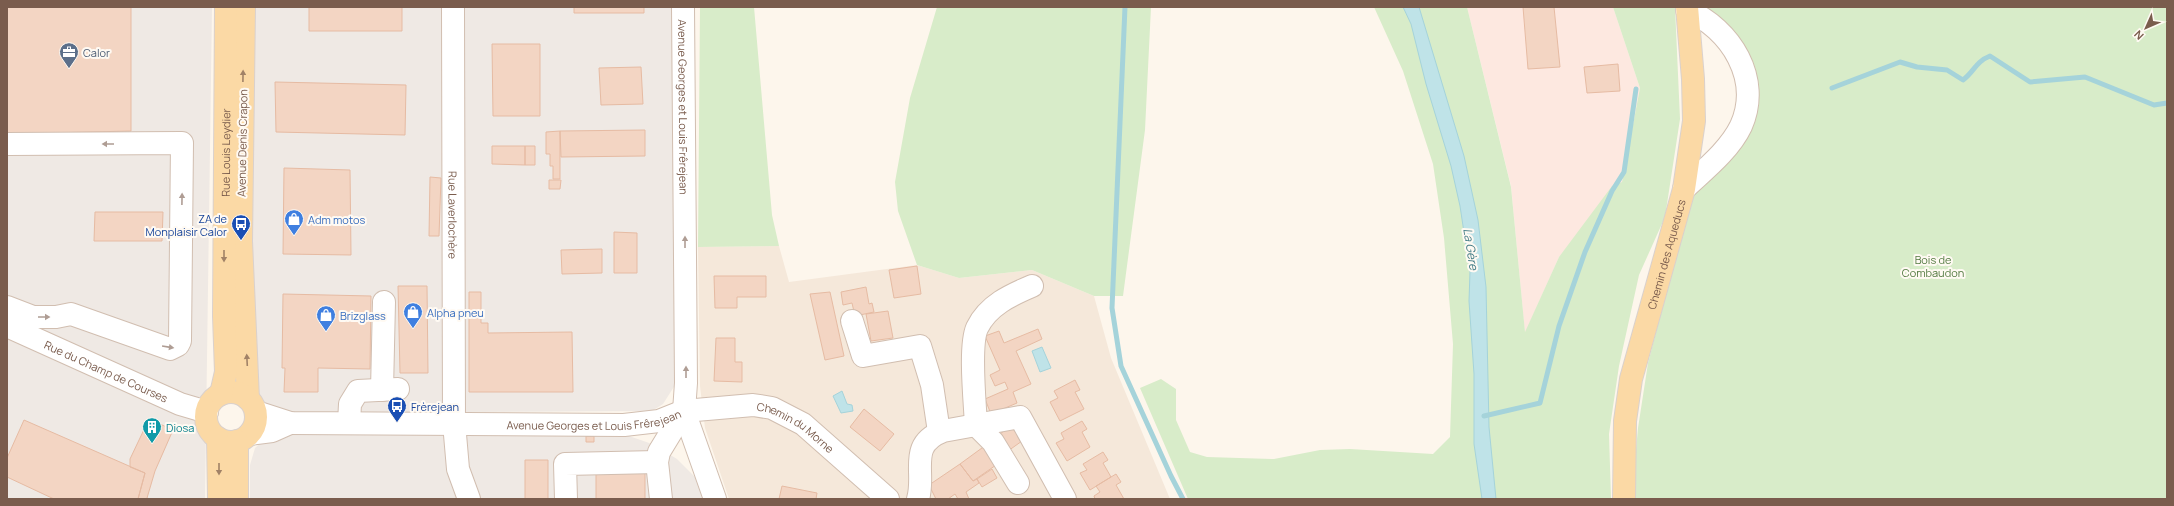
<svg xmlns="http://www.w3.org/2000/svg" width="2174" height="506" font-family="Manrope,sans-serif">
<rect width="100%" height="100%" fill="#fdf6ec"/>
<!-- residential -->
<path fill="#f5e8da" d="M779 246 789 282 917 265 959 278 1032 270 1094 296 1111 358 1170 499H729L705 428 700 386 698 247Z"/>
<!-- commercial -->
<path fill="#fde8e0" d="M1467 7H1613L1640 88 1622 182 1559 257 1525 333 1511 186Z"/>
<!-- industrial -->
<path fill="#efe9e4" d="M7 7H212L205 499H7Z
M252 7H672L677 382 663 404 652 411 271 413 259 407 251 380Z
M282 433 629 436 652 444 677 459 695 477 704 499H250V465L255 448 264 440Z"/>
<!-- green -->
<path fill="#d8ecc9" d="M700 7H754L772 215 779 246 698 247Z
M937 7H1151L1145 130 1123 296H1094L1032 270 959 278 917 265 898 211 895 182 910 98Z
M1374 7H1467L1511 187 1525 332 1559 257 1612 186 1622 182 1640 88 1613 7H1675L1680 119 1665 217 1639 275 1619 366 1609 434 1611 499H1188L1140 388 1161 379 1176 389V420L1190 452 1207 457 1274 459 1320 450 1350 449 1433 454 1450 437 1453 344 1444 238 1433 164 1403 71Z
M1704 7H2167V499H1635L1634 472 1638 428 1648 363 1695 183 1749 120 1759 99 1755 74 1745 49 1731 28Z"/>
<!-- water -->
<path fill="#bfe3e8" stroke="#a5d3da" d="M1403 7H1419L1464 156 1478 220 1486 287 1489 427 1496 499H1482L1474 444V374L1469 301 1470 272 1460 206 1451 166 1426 84 1411 24Z
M1042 347 1051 368 1040 372 1032 351Z
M842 391 847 404 852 405 853 411 841 413 833 396Z"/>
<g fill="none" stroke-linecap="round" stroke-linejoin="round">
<!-- stream -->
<path stroke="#a5d3da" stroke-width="5" d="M1125 7 1112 308 1121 366 1171 476 1183 499
M1832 88 1900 62 1917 67 1947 70 1963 80C1975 71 1975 62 1990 56L2030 82 2085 77 2154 105 2167 103
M1484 416 1540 403 1559 326 1585 252 1612 191 1624 172 1636 89"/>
</g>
<!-- building -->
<path fill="#f3d5c3" stroke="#e6bba3" d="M7 7H131V131L7 134Z
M309 7H402V31H309Z
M574 7H644V13H574Z
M1523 7H1558H1554L1560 67 1528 69Z
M492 44H540V116H493Z
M1618 64 1620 91 1587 93 1584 67Z
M641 67 643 104 601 105 599 68Z
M275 82 406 85 405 135 276 132Z
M645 130V156L561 157 560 131Z
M560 131V179H553V166H550V154H546V132Z
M492 146H525V165L492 164Z
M525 146H535V165H525Z
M284 168 350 170 351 255 283 254Z
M430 177 441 178 439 236H429Z
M549 180H561L560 189H549Z
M95 212H163L162 241H94Z
M614 232 637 233V273H614Z
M602 249V273L562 274 561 250Z
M917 266 921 294 894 298 889 270Z
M714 276H766V297H737V308H715Z
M398 286H427L428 373H400Z
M866 287 869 304 872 303 874 312 855 316 852 303 843 305 841 292Z
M469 292H481V323H488V333L572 332 573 392H469Z
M830 292 844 356 825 360 810 294Z
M283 294 371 296 370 369 318 368V392H284L285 368H282Z
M888 311 893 338 871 341 866 314Z
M1038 329 1042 339 1016 351 1031 384 1013 392 1017 403 991 414 985 399 1008 389 1005 382 995 386 990 375 1000 370 985 336 999 331 1004 343Z
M716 338H735V362H742V382L714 381Z
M1075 380 1080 390 1075 392 1084 409 1060 421 1050 402 1058 398 1054 391Z
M864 409 894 434 880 451 850 427Z
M149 419 173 430 155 471 147 498 150 499H138L145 473 130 467V459Z
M24 420 145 473 138 499H54L7 477V458Z
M1082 421 1087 429 1082 432 1090 447 1067 461 1056 443 1064 439 1061 433Z
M1011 426 1022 441 1008 451 997 436Z
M586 436H594V442H586Z
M986 445 999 463 973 481 960 464Z
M1103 452 1108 460 1103 463 1111 477 1090 490 1080 473 1087 470 1083 464Z
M525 460H548V499H525Z
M960 464 973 481 977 479 979 483 966 492 969 499H958L955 494 948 499H936L929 485Z
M992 469 997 478 982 487 977 479Z
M645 472V499H596V473Z
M1116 474 1121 482 1116 485 1124 499H1095L1094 496 1100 492 1096 486Z
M782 486 817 493 816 499H779Z"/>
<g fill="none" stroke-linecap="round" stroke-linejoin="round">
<!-- minor casing -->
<g stroke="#d1beb0" stroke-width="24">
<g id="minor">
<path id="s1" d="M453 7 454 423 458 469 469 499"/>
<path id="s2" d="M683 7 686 383 684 411 715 499"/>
<path d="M7 144 182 143 180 341 178 345 170 349 71 314 56 317H33L7 307"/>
<path d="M1684 189C1703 171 1729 151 1741 126 1762 79 1731 29 1687 10"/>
<path d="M852 321 863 356 920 346 932 385 939 432"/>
<path id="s3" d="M7 326 180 404 207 412"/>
<path d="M382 390 384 302"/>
<path id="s4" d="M256 412 290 423 624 425 659 421 684 411 753 405 772 408 803 424 888 499"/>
<path d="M349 423 350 404 358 391 398 389"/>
<path d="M250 434 272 431 290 423"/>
<path d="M1018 483 993 442 976 425C975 403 969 346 977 328 988 305 1011 295 1032 286"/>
<path d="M566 499 565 464 657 462"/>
<path d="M661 499 657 462 659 452 684 411"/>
<path d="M918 499C926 472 907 445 943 431L1020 417 1065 499"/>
</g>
</g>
<!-- major casing -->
<g stroke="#dad1cd" stroke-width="24">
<g id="major">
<path d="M244 7 241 241 248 399"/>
<circle cx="231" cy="417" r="25"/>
<path id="s5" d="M221 394 226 372 224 316 226 7"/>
<path d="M218 438 219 499"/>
<path d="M237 499V441"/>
<path id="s6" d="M1624 499 1625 421 1631 379 1684 189 1694 121 1693 79 1687 7"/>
</g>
</g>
<!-- minor -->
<use href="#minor" stroke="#fff" stroke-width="22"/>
<!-- major -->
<use href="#major" stroke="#fbd9a5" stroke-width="22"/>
</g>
<!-- one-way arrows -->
<defs><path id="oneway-solid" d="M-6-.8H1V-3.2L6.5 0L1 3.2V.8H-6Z"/></defs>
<g fill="#a18267">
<use href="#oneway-solid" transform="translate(243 76) rotate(-89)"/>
<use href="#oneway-solid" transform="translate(224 256) rotate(90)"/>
<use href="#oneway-solid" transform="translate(247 360) rotate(-93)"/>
<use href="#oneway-solid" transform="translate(219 469) rotate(90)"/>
</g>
<g fill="#af9d94">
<use href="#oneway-solid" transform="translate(108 144) rotate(180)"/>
<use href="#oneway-solid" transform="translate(182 199) rotate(-89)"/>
<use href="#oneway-solid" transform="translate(685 242) rotate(-90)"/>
<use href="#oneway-solid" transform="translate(44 317)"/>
<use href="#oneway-solid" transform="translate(168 347) rotate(9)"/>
<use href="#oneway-solid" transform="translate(686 372) rotate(-90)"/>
</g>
<!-- icons -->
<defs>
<g id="office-pin" transform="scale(1)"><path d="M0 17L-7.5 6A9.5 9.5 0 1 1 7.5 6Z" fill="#5c6f8a" stroke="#fffaf3"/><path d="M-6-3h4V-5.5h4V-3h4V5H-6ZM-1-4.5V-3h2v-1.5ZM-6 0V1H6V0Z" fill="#fff"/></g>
<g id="shop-pin" transform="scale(1)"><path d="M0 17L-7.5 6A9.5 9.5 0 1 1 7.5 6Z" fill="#3f7fe0" stroke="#fffaf3"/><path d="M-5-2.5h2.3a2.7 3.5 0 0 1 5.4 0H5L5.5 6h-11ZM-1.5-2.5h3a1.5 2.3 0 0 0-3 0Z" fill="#fff"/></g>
<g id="bus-pin" transform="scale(1)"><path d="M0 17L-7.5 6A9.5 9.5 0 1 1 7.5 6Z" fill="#1a4fb4" stroke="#fffaf3"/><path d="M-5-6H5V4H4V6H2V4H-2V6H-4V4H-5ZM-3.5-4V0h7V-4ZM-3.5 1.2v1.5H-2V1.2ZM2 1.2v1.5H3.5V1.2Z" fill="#fff"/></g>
<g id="building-pin" transform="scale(1)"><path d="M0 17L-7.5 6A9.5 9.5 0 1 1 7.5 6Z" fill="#0f9aa8" stroke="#fffaf3"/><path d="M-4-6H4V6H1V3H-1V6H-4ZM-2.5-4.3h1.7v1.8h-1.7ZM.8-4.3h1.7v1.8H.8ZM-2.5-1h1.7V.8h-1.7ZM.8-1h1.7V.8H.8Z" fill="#fff"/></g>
</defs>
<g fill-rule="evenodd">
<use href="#office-pin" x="69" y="52"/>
<use href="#shop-pin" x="294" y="219"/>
<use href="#bus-pin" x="241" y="224"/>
<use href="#shop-pin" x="413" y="312"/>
<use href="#shop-pin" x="326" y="315"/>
<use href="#bus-pin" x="397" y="406"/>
<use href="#building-pin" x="152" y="427"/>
</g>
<g text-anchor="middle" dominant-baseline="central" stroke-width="4" stroke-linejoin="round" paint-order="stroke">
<!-- service labels -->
<g font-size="11" fill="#4e5e75" stroke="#fffaf3" text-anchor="start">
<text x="83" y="52">Calor</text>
</g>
<!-- street labels -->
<g font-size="11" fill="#7a5c4d" stroke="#fffaf3">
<text stroke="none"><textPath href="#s2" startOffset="100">Avenue Georges et Louis Frêrejean</textPath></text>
<text transform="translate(242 143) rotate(-89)">Avenue Denis Crapon</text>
<text stroke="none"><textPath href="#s5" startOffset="242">Rue Louis Leydier</textPath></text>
<text stroke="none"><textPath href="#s1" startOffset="208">Rue Laverlochère</textPath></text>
<text stroke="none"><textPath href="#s6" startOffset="250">Chemin des Aqueducs</textPath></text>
<text stroke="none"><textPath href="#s3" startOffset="109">Rue du Champ de Courses</textPath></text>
<text stroke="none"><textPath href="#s4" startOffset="340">Avenue Georges et Louis Frêrejean</textPath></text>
<text stroke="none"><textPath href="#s4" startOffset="550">Chemin du Morne</textPath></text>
</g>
<!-- transit labels -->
<g font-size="11" fill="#164399" stroke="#fffaf3" text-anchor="end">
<text x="227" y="218">ZA de<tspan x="227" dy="13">Monplaisir Calor</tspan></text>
<text x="411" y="406" text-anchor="start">Frèrejean</text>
</g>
<!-- shop labels -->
<g font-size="11" fill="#366cbe" stroke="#fffaf3" text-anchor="start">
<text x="308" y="219">Adm motos</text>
<text x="427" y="312">Alpha pneu</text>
<text x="340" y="315">Brizglass</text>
</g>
<!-- park labels -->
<g font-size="11" fill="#537a41" stroke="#fffaf3">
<text x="1933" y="259">Bois de<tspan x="1933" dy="13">Combaudon</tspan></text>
</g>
<!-- culture labels -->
<g font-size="11" fill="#0d838f" stroke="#fffaf3" text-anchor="start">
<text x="166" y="427">Diosa</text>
</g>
<!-- water labels -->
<g font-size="12" font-style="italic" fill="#437c86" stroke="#fffaf3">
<text transform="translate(1471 249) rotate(81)">La Gère</text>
</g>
</g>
<!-- border -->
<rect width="2174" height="506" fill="none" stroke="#7a5c4d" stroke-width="16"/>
<!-- north arrow -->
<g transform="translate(2146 28) rotate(225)" stroke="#fffaf3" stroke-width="3" paint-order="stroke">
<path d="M0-3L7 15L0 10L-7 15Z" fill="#7a5c4d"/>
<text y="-6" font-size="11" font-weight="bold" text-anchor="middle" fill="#7a5c4d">N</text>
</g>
</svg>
